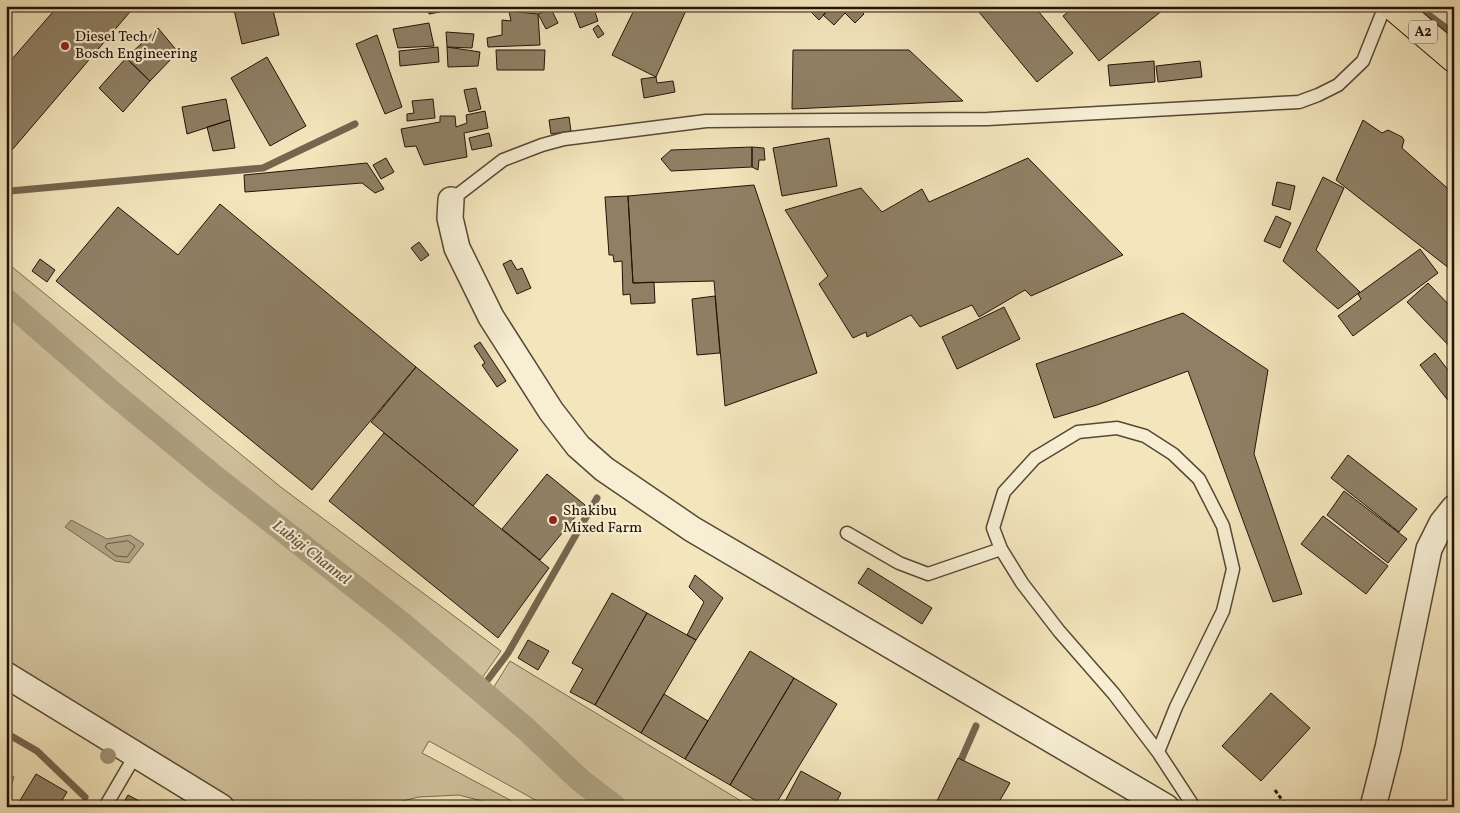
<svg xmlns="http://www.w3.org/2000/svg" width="1460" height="813" font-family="Vollkorn,serif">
<rect width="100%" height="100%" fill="#f3e5bc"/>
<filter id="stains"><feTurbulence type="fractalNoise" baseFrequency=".004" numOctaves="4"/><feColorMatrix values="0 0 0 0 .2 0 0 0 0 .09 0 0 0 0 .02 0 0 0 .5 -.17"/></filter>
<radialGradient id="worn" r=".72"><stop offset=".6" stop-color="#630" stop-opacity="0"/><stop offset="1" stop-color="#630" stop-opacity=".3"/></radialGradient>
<!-- green -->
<path fill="#d0c19d" stroke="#7a6a52" d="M6 262 282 488 501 651 480 681C380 593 272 517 170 432 115 386 61 339 6 292Z
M6 313 115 408 465 683 607 807H548L429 741 422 753 523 807H505L459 795 419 797 390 804 389 807H241L114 729 6 667Z
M510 661 751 807H629L621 804 585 776 492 690Z
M6 772 14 777 6 805Z"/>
<!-- water -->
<path fill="#ac9e7e" stroke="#75664e" d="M71 520 107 539 130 535 144 544 129 563 115 561 65 527Z"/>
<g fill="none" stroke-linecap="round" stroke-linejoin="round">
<!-- shore -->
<path stroke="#685842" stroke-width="1" d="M128 541 135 546 127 557 116 556 105 547 107 544Z"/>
<!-- stream -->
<path stroke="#75664e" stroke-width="7" d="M1421 9 1454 34
M6 194 10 191 263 168 355 124
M480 690 508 653 597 498
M6 733 37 751 85 797
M958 767 976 726"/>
<!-- canal -->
<path stroke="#ac9e7e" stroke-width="24" d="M6 300 114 394 216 478 401 623 526 729 580 780 615 807"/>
</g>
<!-- building -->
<path fill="#8f8065" stroke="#231307" d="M58 6H135L6 157V66Z
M163 6H177L163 10Z
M245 6H272L279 35 242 44 234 10 245 8Z
M396 6H420L398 12Z
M427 6H438L440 12 429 14Z
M572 6H593L598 21 580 28Z
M636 6H688L656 77 612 55Z
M805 6H832L819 20Z
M832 6H856L864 14 855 23 845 13 834 25 823 15Z
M974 6H1034L1073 53 1037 82Z
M1076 6H1168L1099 61 1063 16Z
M551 9 558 23 546 29 538 14Z
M509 11 538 14 540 45 488 47 487 38 502 35V20L511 21Z
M429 23 434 46 398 48 393 29Z
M598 25 604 34 598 38 593 29Z
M158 28 178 52 150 81 126 58Z
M446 32 474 34 472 48 447 47Z
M377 35 402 107 385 114 356 44Z
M438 47 439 62 400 66 399 51Z
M447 47 480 52 478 66 448 67Z
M496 50H545L544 70H497Z
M793 50H909L963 101 792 109Z
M267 57 306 126 270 146 231 78Z
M126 58 150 81 123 112 99 88Z
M1154 61 1155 82 1110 86 1108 65Z
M1200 61 1202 77 1158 82 1156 66Z
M656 77 657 83 673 81 675 92 644 98 641 79Z
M476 88 481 109 469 112 464 90Z
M226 99 230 120 187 134 182 107Z
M433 99 435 118 407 121V114L414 113 412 101Z
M485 111 488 128 464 133 467 157 424 165 416 146 405 147 401 129 440 122V116H455L456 127 467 123 466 115Z
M569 117 571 131 551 134 549 120Z
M230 120 235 148 213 151 207 127Z
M1363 120 1382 133 1388 130 1402 137 1404 140 1402 148 1454 194V272L1336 180Z
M489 133 492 146 472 150 469 138Z
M829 138 837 186 782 196 773 148Z
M752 147V167L671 171 661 159 671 150Z
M752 147 764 148 765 160H759L758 170 752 167Z
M386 158 394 172 381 179 373 165Z
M1028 158 1123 255 1031 296 1025 290 979 317 972 305 920 327 911 315 867 337 866 332 853 338 819 284 828 276 785 210 861 188 882 212 922 189 929 202Z
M367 163 384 189 375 193 362 183 245 192 244 175Z
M1323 177 1344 188 1316 250 1360 292 1338 309 1283 261Z
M1277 182 1295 186 1290 210 1272 205Z
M754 185 817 373 725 406 714 281 633 283 628 196Z
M628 196 633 283 654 282 655 303 631 304 630 294 623 295 622 261 614 262 613 255H609L605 197Z
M220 204 416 367 312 490 56 281 118 207 178 255Z
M1276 216 1291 223 1280 248 1264 241Z
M419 242 429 255 421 261 411 248Z
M1420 249 1438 273 1353 336 1338 316 1361 299 1358 294Z
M40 259 55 270 47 282 32 271Z
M511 260 517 270 522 268 531 288 517 294 503 264Z
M1428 283 1454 310V351L1407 302Z
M715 296 720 353 697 355 692 299Z
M1004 307 1020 339 957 369 942 337Z
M1183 313 1268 370 1254 454 1302 594 1273 602 1188 371 1097 405 1054 418 1036 364Z
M480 342 506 381 497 387 482 365 485 363 474 346Z
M1435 353 1454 378V408L1420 365Z
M416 367 518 450 473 506 371 422Z
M384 433 549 568 498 638 329 501Z
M1348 455 1417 509 1399 532 1331 478Z
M547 474 585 505 540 560 502 529Z
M1344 491 1407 539 1388 563 1327 515Z
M1323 516 1388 566 1366 594 1301 544Z
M868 568 932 608 922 624 858 583Z
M695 575 723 598 696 640 687 635 704 602 689 587Z
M612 593 647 613 595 705 570 692 583 669 572 663Z
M647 613 696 640 641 733 595 705Z
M528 640 549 651 538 670 518 658Z
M750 651 794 678 730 785 685 759Z
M794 678 837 704 774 807H766L730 785Z
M1271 693 1310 728 1261 781 1222 746Z
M664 694 708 721 685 759 641 733Z
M958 758 1010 783 996 807H934Z
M801 771 841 793 834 807H782Z
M36 774 67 792 58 807H16Z
M128 795 143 803 141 807H121Z"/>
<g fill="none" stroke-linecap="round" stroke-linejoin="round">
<!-- lane casing -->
<g stroke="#574834" stroke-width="15">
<path id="lane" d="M451 200 503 160 542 145 564 139 706 121 988 119 1299 102 1318 95 1338 85 1363 61 1385 6
M847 533 899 563 928 574 1001 549
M1158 752 1176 707 1223 611 1233 569 1223 526 1199 479 1173 454 1145 436 1117 428 1078 432 1035 458 1004 492 993 528 1001 549 1022 583 1059 631 1114 694 1158 752 1194 807
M105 807 136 754"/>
</g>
<!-- street casing -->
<g stroke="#574834" stroke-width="28">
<path id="street" d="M451 200 450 218 457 248 491 317 551 411 578 446 604 469 692 529 1166 807
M6 675 221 807
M1373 807 1388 748 1429 549 1442 523 1454 508"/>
</g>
<!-- primary casing -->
<g stroke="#231307" stroke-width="30">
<path id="primary" d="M1393 6 1454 58"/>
</g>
<!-- path -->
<path stroke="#231307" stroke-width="3" stroke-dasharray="4 2.5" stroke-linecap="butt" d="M1275 790 1287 807"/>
<!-- lane -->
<use href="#lane" stroke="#f7eed3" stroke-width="12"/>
<!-- street -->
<use href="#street" stroke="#f7eed3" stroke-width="25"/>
<!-- primary -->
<use href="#primary" stroke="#f3e5bc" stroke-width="28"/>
<!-- rail -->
<path stroke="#231307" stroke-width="4" stroke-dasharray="9 9" stroke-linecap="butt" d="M419 807 465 803 479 807"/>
</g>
<!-- trees -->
<circle fill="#a29376" cx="108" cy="756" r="8"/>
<!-- markers -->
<g fill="#8f2418" stroke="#f7eed3" stroke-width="2">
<circle cx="65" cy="46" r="5"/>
<circle cx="553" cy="520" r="5"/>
</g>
<g text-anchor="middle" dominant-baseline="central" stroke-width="4.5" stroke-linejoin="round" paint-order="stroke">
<!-- shield labels -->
<rect fill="#f7eed3" stroke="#635544" stroke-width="1" x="1409" y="20.5" width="28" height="23" rx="4"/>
<g font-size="14" font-weight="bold" fill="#231307">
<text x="1423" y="32">A2</text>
</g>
<!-- poi labels -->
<g font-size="15" fill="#231307" stroke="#f7eed3" text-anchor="start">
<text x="75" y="37">Diesel Tech /<tspan x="75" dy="17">Bosch Engineering</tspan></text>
<text x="563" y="511">Shakibu<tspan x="563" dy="17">Mixed Farm</tspan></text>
</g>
<!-- water labels -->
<g font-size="16" font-style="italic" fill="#61523d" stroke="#f7eed3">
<text transform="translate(311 553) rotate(38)">Lubigi Channel</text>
</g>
</g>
<!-- margin -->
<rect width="1460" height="813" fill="none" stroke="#f3e5bc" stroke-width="25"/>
<rect x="8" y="8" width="1445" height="798" fill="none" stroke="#231307" stroke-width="2.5"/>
<rect x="12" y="12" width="1435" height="788" fill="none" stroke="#231307"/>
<rect width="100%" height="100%" filter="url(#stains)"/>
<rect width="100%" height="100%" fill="url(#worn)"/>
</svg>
